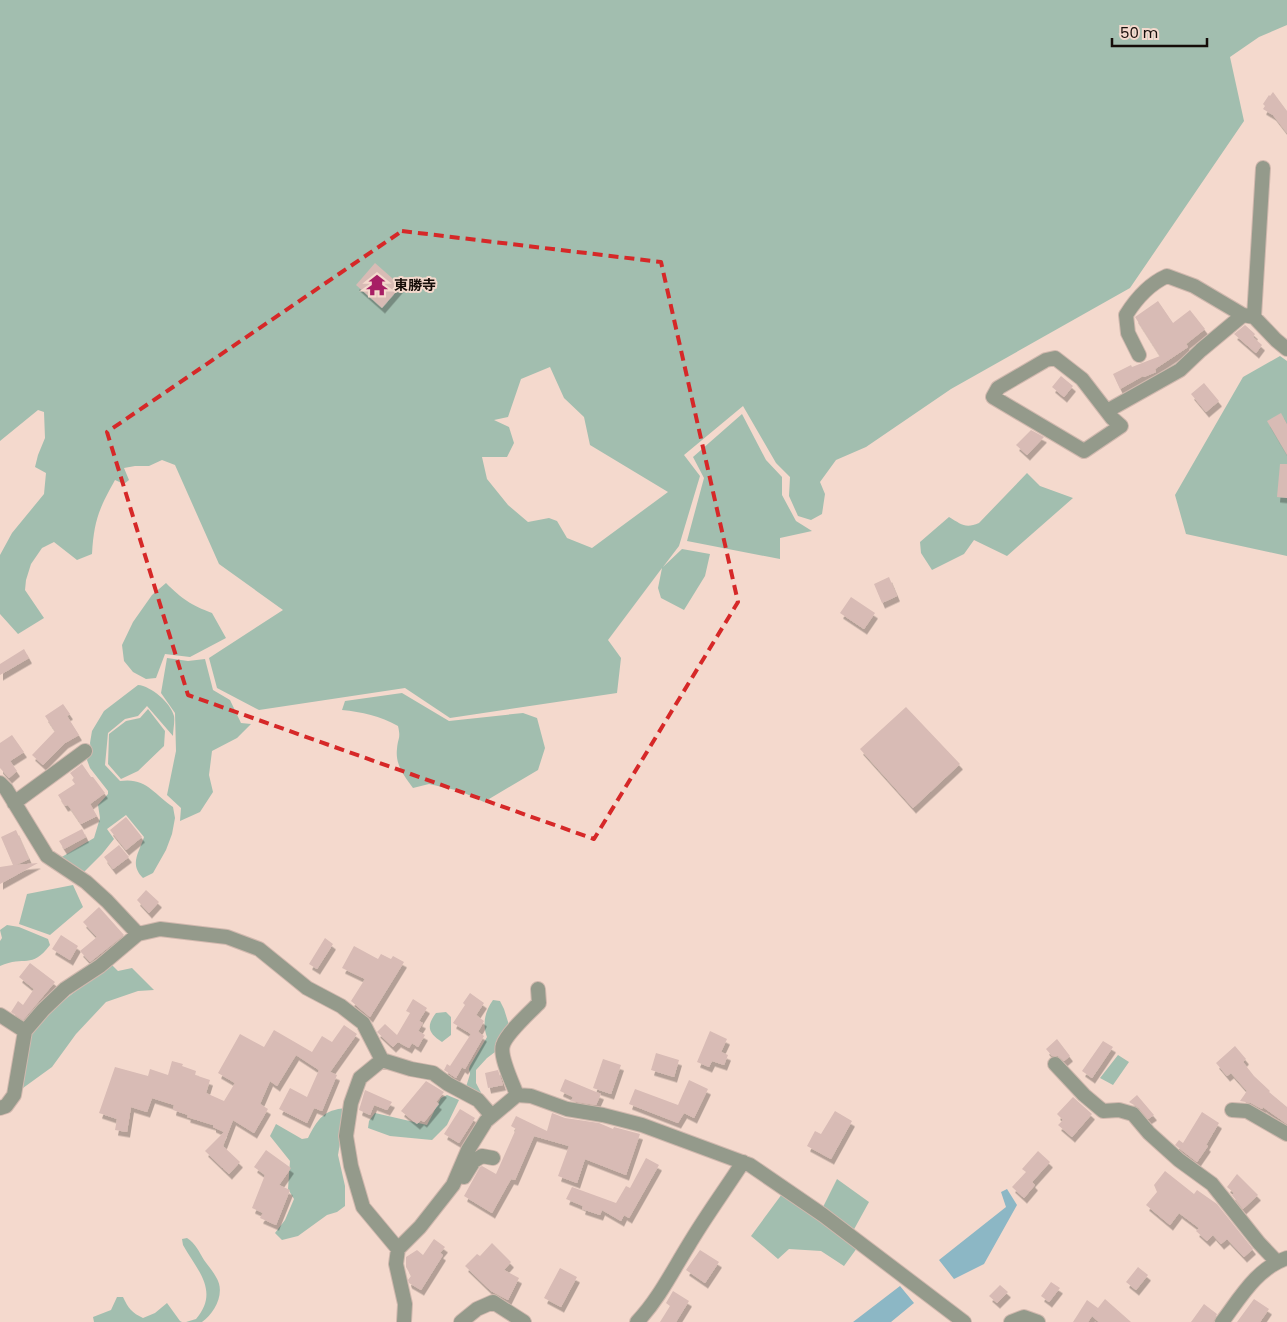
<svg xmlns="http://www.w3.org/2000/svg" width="1287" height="1322" font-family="Poppins,'Noto Sans JP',sans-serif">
<defs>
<filter id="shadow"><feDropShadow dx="3" dy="5.5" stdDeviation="0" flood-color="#0004"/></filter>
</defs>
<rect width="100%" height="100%" fill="#f4d9cd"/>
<!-- green -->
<path fill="#a2beaf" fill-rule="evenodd" d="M0 0H1287V25L1259 37 1230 57 1244 121 1130 288 951 389 866 447 836 460 820 482 825 494 822 514 811 520 798 516 789 496 790 477 776 463 743 406 684 455 700 476 679 546 663 567 682 549 710 554 705 576 684 610 661 598 658 588 662 568 608 640 621 658 617 693 450 718 405 688 259 710 217 688 209 658 283 610 219 564 175 465 162 460 149 466H135L124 468 129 480 124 484 115 480C99 509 94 520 92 554L77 560 54 542 42 548 31 564 26 580 25 590 44 618 18 634 0 614V555L12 533 44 494 46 473 35 467 38 455 45 438 44 412 38 410 0 441ZM550 367 564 398 584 417 590 445 668 492 592 548 567 538 557 521 549 518 528 522 508 505 487 479 482 457H507L514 443 509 427 494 420 508 417 521 379Z
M1280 356 1287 361V556L1186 534 1175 495 1243 377Z
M742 414 766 460 782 477V495L796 521 812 531 780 538V559L687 541 704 478 693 457Z
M1027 473 1040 486 1073 498 1007 556 974 540 964 554 932 570 921 553 920 542 949 517C961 524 965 529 979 523Z
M166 583C182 599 191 605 212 613L226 638 190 657 165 654 156 678 146 679 133 672 124 661 122 645 133 622 152 595Z
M167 658 188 661 205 659 213 690 230 700 241 723 251 724 237 738 212 751 209 775 213 792 200 812 180 821 181 808 167 795 176 751 175 713 161 693Z
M138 685C151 686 171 703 174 716 175 722 173 730 173 736L147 706 138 716 125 719 108 733 105 765 120 781C146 777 154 794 173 807L175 818 172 834 166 850 153 873 143 878C129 864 139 853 144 837L126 815 107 829 114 839 102 854 81 875 60 858 94 838 100 818 98 805 108 794V791L90 768 87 760 91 750 90 743 92 731 104 711Z
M402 693 449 721 523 713 537 718 545 748 538 770 484 802 460 791 429 784 413 788C405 777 395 765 397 749 398 737 401 739 398 726 380 716 362 712 342 710L345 701Z
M148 709 165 731 164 746 138 771 121 779 108 764 109 734 126 721 140 718Z
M73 885 83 907 50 935 19 924 27 894Z
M7 925 19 927 48 939 50 945C31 970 25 955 0 966V941L2 938 0 930Z
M111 964 118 971 132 968 154 990 138 991 106 1002 76 1034 52 1067 23 1088 31 1033 59 1004Z
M493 1000 500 1001 504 1009 509 1025 499 1049 487 1058 476 1070V1083L486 1102 466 1087 470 1074 469 1069 470 1066 487 1037C482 1024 485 1011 493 1000Z
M446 1012 451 1017V1035L442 1042C428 1033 426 1026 436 1013Z
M1118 1055 1129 1062 1113 1085 1100 1078Z
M447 1095 459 1100 447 1125 432 1140 390 1136 368 1128 369 1121 375 1113 427 1125 441 1098Z
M346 1108 338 1155 345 1186V1206L337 1212 327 1215 298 1236 282 1240 275 1233 285 1220 294 1199 288 1189 290 1161 270 1136 276 1124 302 1139 308 1138C318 1119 323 1110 346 1108Z
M837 1179 869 1202 852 1233 822 1209Z
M782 1194 813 1213 857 1248 844 1266 821 1251 789 1249 778 1259 751 1236Z
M187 1238C196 1244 199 1252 204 1260 208 1266 213 1271 216 1277 226 1292 215 1313 202 1322H186L196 1319C220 1291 197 1270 183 1245L182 1239Z
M117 1297H123C128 1308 132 1313 143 1318L155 1313 167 1303 180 1321 182 1322H94L93 1317 111 1310Z"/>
<!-- water -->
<path fill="#8cb7c5" d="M1007 1189 1017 1205 984 1264 954 1279 939 1260 1006 1207 1001 1192Z
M900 1286 914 1303 891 1322H853Z"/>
<!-- building -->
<path fill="#d8bbb5" filter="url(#shadow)" d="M1273 92 1287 111V133L1273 115 1263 109 1265 106 1263 104 1269 95 1270 96Z
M375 263 401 286 382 308 356 285Z
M1158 301 1173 323 1190 310 1205 329 1186 344 1188 347 1155 369 1156 372 1144 377 1143 376 1120 389 1113 374 1131 365 1132 367 1160 356 1135 317Z
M1245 325 1255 334 1253 337 1262 345 1256 353 1234 334Z
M1061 376 1073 386 1064 397 1052 387Z
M1204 383 1219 401 1206 412 1191 394Z
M1281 413 1287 424V455L1267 421Z
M1031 430 1044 437 1027 455 1016 445Z
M1280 464H1287V498L1277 497Z
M889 577 897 596 882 603 874 584Z
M851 597 875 613 864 629 840 613Z
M24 649 29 658 0 675V664Z
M63 704 70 714 67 716 79 735 65 743 43 765 32 755 55 731 45 716Z
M906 707 960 764 913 808 860 749Z
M12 735 24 752 10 761 17 771 9 778 0 768V743Z
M82 764 91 777H93L105 793 90 804 97 816 81 824 68 805 65 806 58 795 75 784 72 780 74 778 70 773Z
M126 817 142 837 126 850 110 830Z
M82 829 86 837 64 849 59 841Z
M16 830 29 859 16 865 38 863 0 884V867L13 865 1 837Z
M119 845 129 857 113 869 104 857Z
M146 890 159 902 149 913 137 900Z
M99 907 124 935 90 962 80 951 97 937 83 922Z
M61 935 78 946 70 960 52 949Z
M325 938 333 944 317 969 309 964Z
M354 946 378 959 381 954 391 959 393 956 404 962 370 1017 351 1001 365 979 342 968Z
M30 963 55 982 23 1020 11 1012 18 1001 23 1005 34 989 19 977Z
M470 993 484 1003 476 1015 484 1021 478 1032 484 1036 465 1069 462 1067 456 1078 444 1070 447 1064 450 1066 471 1034 453 1023 465 1005 463 1003Z
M413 999 427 1008 419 1021 423 1023 418 1031 425 1035 418 1047 412 1043 409 1048 398 1042 393 1047 377 1032 385 1024 397 1035 410 1013 406 1011Z
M344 1025 357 1034 330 1072 337 1075 322 1111 314 1108 307 1123 279 1109 290 1088 307 1097 319 1070 296 1055 277 1086 270 1081 260 1104 268 1109 254 1133 233 1120 223 1146 240 1162 229 1174 205 1151 224 1132 213 1127V1125L187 1117 188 1115 173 1110 174 1105 152 1098 147 1112 131 1107 127 1132 115 1130 117 1119 99 1113 115 1067 148 1076 150 1069 168 1075 172 1061 183 1064 182 1066 196 1071 195 1075 210 1080 206 1093 224 1101 235 1083 218 1073 240 1034 264 1047 274 1030 312 1052 322 1036 332 1042Z
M710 1031 727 1039 721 1052 728 1055 724 1065 712 1061 709 1067 697 1062Z
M1057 1039 1070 1056 1064 1061 1058 1056H1052L1046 1049Z
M1103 1041 1113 1047 1092 1078 1082 1071Z
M1235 1046 1246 1059 1243 1062 1254 1076 1270 1091 1269 1092 1287 1107V1124L1263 1107 1262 1109 1251 1103 1240 1101 1247 1091 1231 1073 1227 1076 1216 1063Z
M656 1053 679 1060 674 1077 651 1070Z
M603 1059 621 1065 611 1094 593 1088Z
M498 1070 503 1085 488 1088 485 1073Z
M565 1079 601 1094 596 1105 571 1101 573 1097 560 1091Z
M689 1080 708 1089 694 1118 684 1113 678 1123 629 1104 635 1089 678 1105Z
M426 1081 444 1092 436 1102 439 1104 424 1122 421 1120 417 1124 401 1111Z
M365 1090 392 1102 387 1110 374 1105 370 1115 359 1110Z
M1137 1095 1154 1115 1148 1119 1139 1108 1129 1102Z
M1073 1097 1092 1114 1072 1137 1058 1125 1063 1120 1057 1114Z
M460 1109 475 1118 459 1143 444 1134Z
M835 1111 852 1121 831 1159 807 1146 815 1131 821 1134Z
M1202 1112 1219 1123 1206 1145 1208 1146 1197 1162 1175 1145 1179 1140 1183 1143Z
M552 1113 565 1118 599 1123 613 1129 614 1127 640 1134 626 1175 585 1159 577 1183 558 1176 569 1146 534 1136 515 1180 511 1179 492 1213 464 1196 480 1167 482 1166 496 1174 516 1129 511 1126 516 1116 547 1131Z
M266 1150 291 1168 279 1185 290 1190 276 1225 260 1218 263 1213 252 1208 265 1175 254 1167Z
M1038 1151 1050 1162 1032 1182 1035 1185 1024 1198 1012 1187 1026 1172 1022 1169Z
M646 1158 659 1165 629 1218 624 1215 621 1221 602 1210 600 1215 582 1209 583 1206 566 1199 572 1187 616 1203 626 1186 630 1188Z
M1165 1171 1194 1194 1197 1190 1217 1204 1253 1249 1244 1257 1227 1239 1221 1244 1213 1235 1207 1241 1196 1231 1199 1228 1179 1213 1170 1225 1146 1205 1157 1192 1154 1185Z
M1237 1174 1258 1195 1243 1209 1232 1195 1234 1193 1227 1187Z
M434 1239 445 1247 440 1253 443 1255 421 1290 409 1283 408 1280 411 1276 406 1267V1257L417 1250 423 1255Z
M492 1243 511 1262 504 1270 519 1278 508 1300 491 1291 465 1266 477 1254 480 1256Z
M700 1250 719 1262 705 1283 686 1270Z
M1138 1267 1148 1275 1136 1290 1126 1282Z
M560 1268 577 1277 561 1307 544 1298Z
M1051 1282 1060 1288 1049 1302 1041 1296Z
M1000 1285 1008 1292 997 1303 989 1296Z
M673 1291 689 1301 676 1322H660L670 1306 666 1303Z
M1105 1299 1131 1322H1099L1092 1316 1088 1322H1073L1087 1300 1098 1308Z
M1254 1299 1269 1309 1260 1322H1237Z
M1204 1304 1217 1314 1213 1322H1191Z"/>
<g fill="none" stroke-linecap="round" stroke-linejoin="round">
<!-- minor casing -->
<g stroke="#d0b8ae" stroke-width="16">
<path id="minor" d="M1263 168 1254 317 1276 340 1287 349
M1139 355 1128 333 1126 315C1136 299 1149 284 1167 276L1194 286 1243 315 1254 317
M1055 358 1082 379 1112 418 1121 426 1084 451 993 397 998 388 1046 360Z
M1107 411 1180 370 1201 350 1243 315
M0 783 6 789 47 856 86 882 107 901 138 934
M14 803 85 751
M0 1015 25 1031
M382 1060 411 1069 433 1073 448 1084 478 1100 492 1116
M1055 1064 1084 1095 1103 1111 1119 1110 1133 1114 1149 1133 1179 1160 1212 1184 1259 1243 1277 1262
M517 1095C513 1084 499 1056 503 1045 506 1034 530 1012 539 1003L538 989
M0 1108 6 1106 14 1095 25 1031 43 1010 65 989 100 966 138 934 160 929 227 937 259 949 307 988 341 1006 363 1023 382 1060 360 1078 351 1103 346 1136 351 1166 363 1207 398 1249
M1232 1110 1247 1111 1287 1134
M464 1177 474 1161 482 1156 493 1158
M404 1322 405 1304 396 1264 398 1249 420 1227 453 1185 468 1150 486 1121 517 1095 531 1096 567 1109 603 1115 642 1125 750 1165 823 1215 964 1322
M461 1322 477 1309 493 1302 524 1322
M637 1322C658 1300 672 1272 688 1246 705 1217 725 1190 743 1162
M1011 1322 1024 1317 1038 1322
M1222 1322C1240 1298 1257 1268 1287 1258"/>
</g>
<!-- minor -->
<use href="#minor" stroke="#949a8b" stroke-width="14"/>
</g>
<!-- marked area -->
<path fill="none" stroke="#d62828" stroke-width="4" stroke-dasharray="10 6" stroke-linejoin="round" d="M402 231 661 262 738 602 594 839 188 695 107 432Z"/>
<!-- icons -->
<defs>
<g id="temple-bare" transform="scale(1.725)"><path d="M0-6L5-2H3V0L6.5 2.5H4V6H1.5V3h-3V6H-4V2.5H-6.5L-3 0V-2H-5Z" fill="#a71e65" stroke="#f4d9cd" stroke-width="2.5" paint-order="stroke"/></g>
</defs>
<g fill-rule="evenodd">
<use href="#temple-bare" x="377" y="285"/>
</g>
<g text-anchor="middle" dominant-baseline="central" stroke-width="4" stroke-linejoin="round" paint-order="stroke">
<!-- poi labels -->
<g font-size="14" font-weight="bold" fill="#160d09" stroke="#f4d9cd" text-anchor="start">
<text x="394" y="285">東勝寺</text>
</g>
</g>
<!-- scale -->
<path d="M1112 38v8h95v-8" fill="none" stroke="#160d09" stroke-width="2.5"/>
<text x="1120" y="38" font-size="15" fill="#160d09" stroke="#f4d9cd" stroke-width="4" paint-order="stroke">50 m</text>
</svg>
